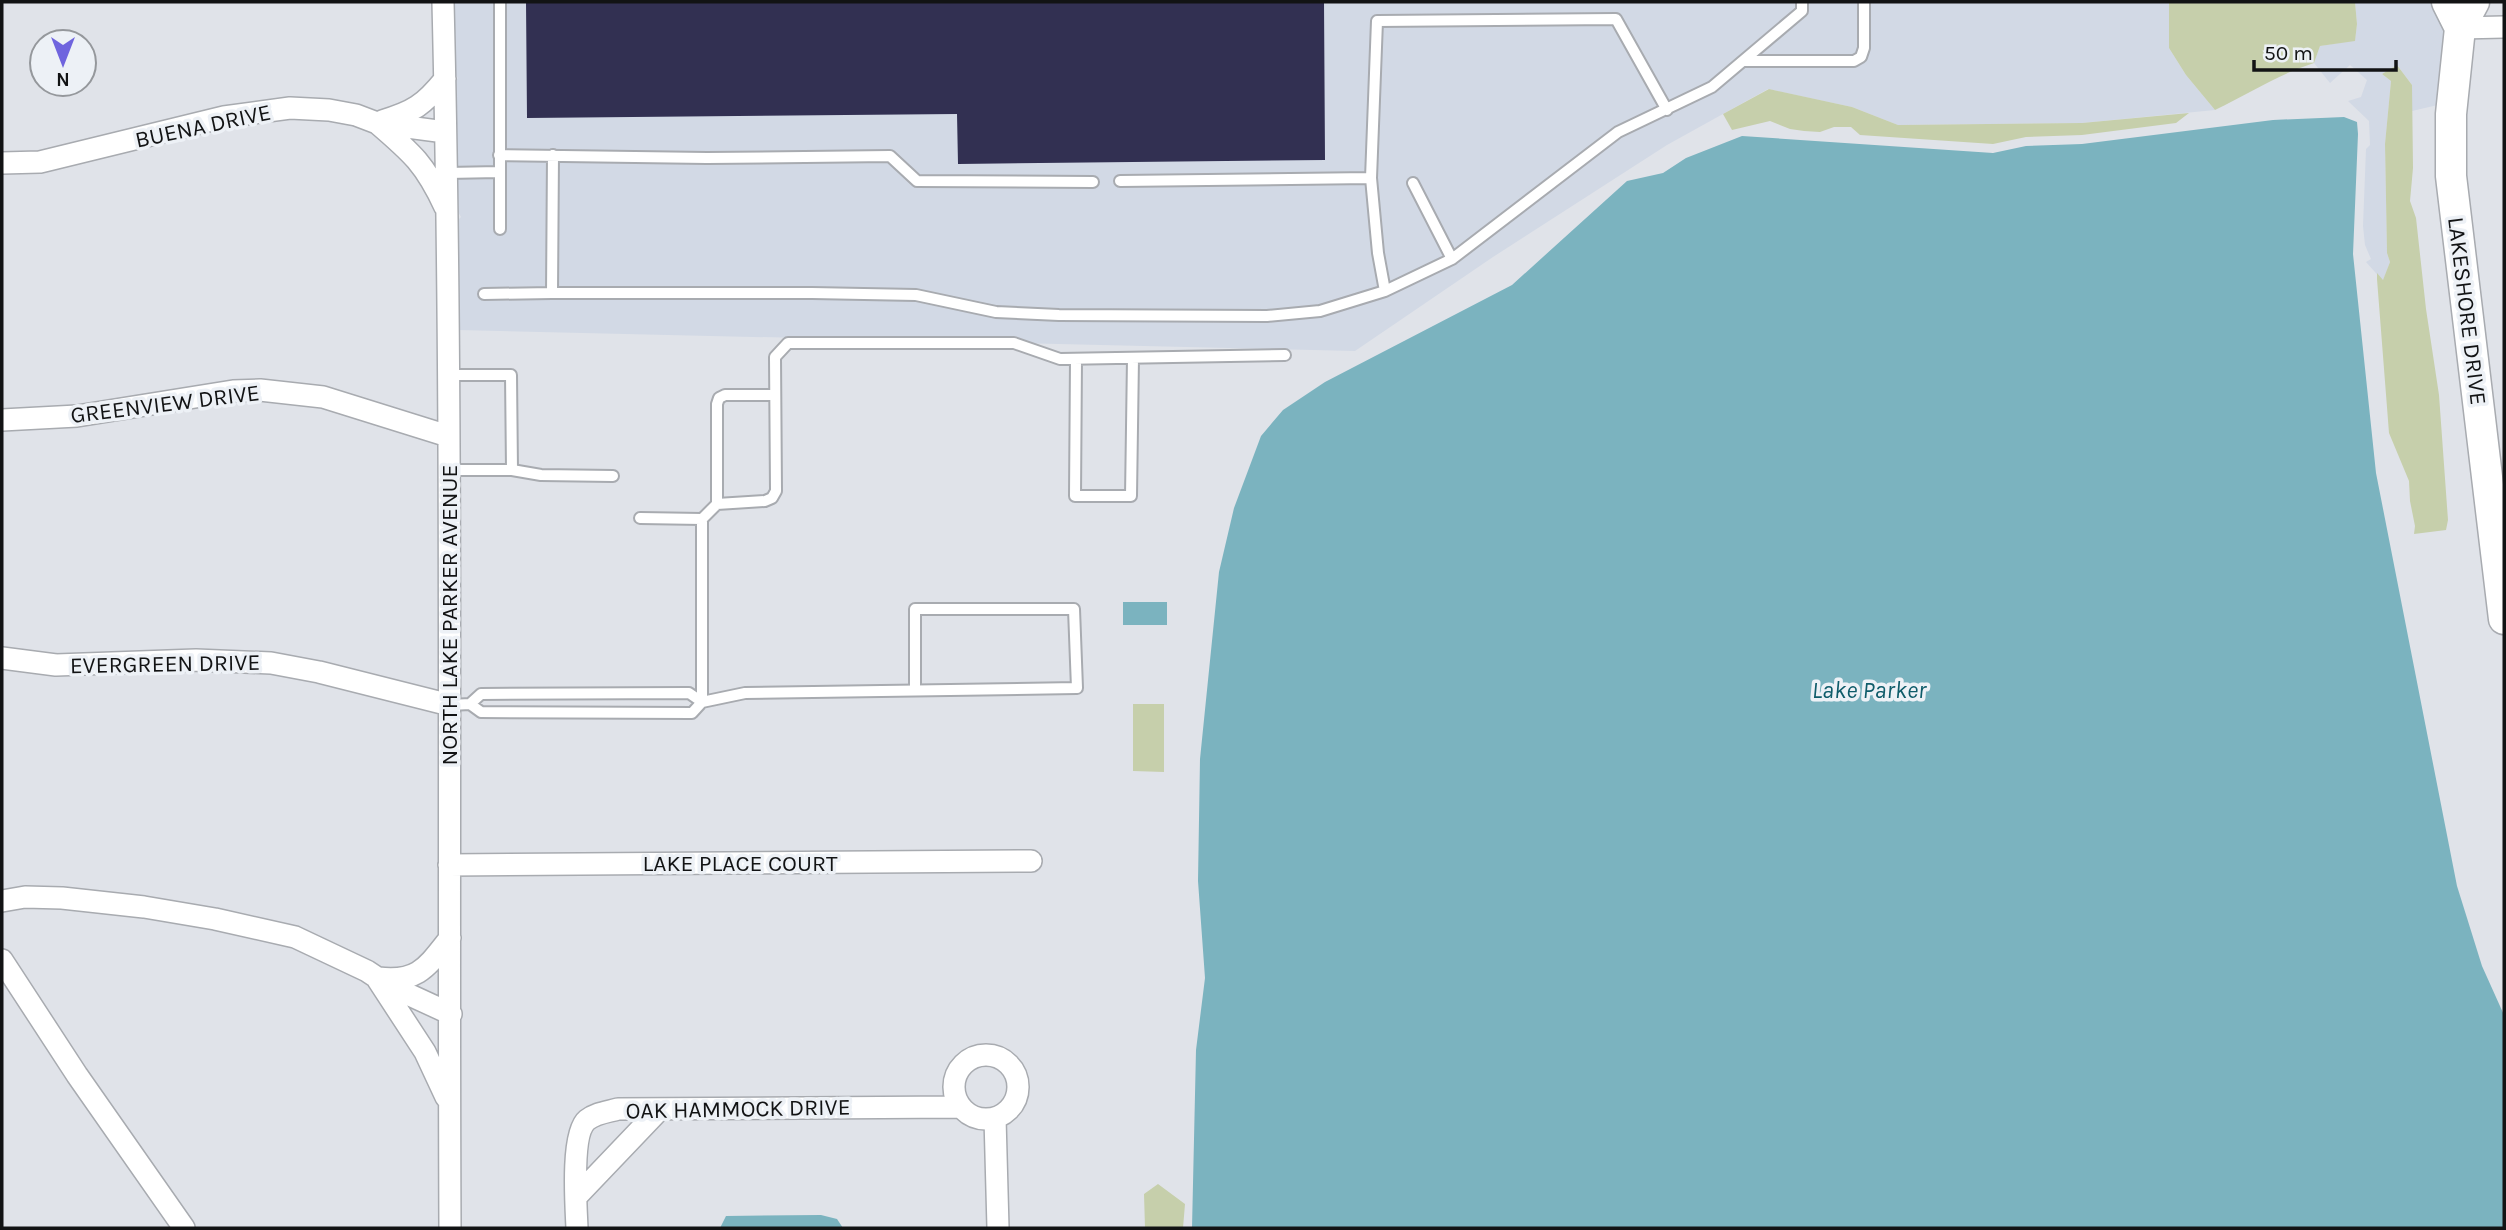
<svg xmlns="http://www.w3.org/2000/svg" width="2506" height="1230" font-family="Karla,sans-serif">
<rect width="100%" height="100%" fill="#e0e3e9"/>
<!-- built -->
<path fill="#d2d9e5" d="M452 2H2169V48L2186 75 2215 110 2082 123 1898 125 1852 107 1768 89 1667 145 1493 257 1355 351 458 330V220L461 217 457 210 454 83 458 78 454 74Z
M2355 2H2438L2450 31 2442 104 2412 111V85L2398 66 2382 74 2391 81 2385 144 2387 253 2390 262 2383 281 2366 262 2371 259 2365 245 2363 226 2366 149 2370 145 2369 121 2348 101 2361 97 2367 80 2350 65 2330 83 2314 63 2320 46 2355 40 2357 24Z"/>
<!-- green -->
<path fill="#c6cfab" d="M2169 2H2355L2357 24 2355 41 2320 46 2314 63C2279 74 2248 94 2215 110L2186 75 2169 48Z
M2397 65 2412 85 2413 168 2410 201 2416 218 2426 309 2439 395 2448 520 2446 530 2414 534 2415 526 2410 501 2409 481 2389 433 2377 279V273L2383 280 2390 262 2387 253 2385 144 2391 81 2382 74Z
M1769 89 1852 107 1898 125 2082 123 2189 113 2176 123 2082 135 2026 137 1993 144 1860 135 1851 127H1834L1820 132 1804 131 1790 129 1770 121 1732 130 1723 114Z
M1133 704H1164V772L1133 771Z
M1158 1184 1185 1204 1183 1228H1145L1144 1194Z"/>
<!-- water -->
<path fill="#7bb3bf" d="M2344 117 2357 122 2358 134 2353 254 2376 473 2457 886 2482 966 2504 1015V1228H1192L1196 1050 1205 978 1198 881 1200 759 1219 572 1234 508 1261 436 1283 410 1325 382 1512 285 1627 181 1663 173 1686 158 1742 136 1993 153 2026 146 2082 144 2273 120Z
M1123 602H1167V625H1123Z
M821 1215 837 1219 843 1228H720L726 1216Z"/>
<!-- building -->
<path fill="#323052" d="M526 2H1324L1325 160 958 164 957 114 527 118Z"/>
<g fill="none" stroke-linecap="round" stroke-linejoin="round">
<!-- lane casing -->
<g stroke="#a8abb0" stroke-width="14">
<path id="lane" d="M1744 61H1854L1861 57 1864 48V2
M499 155 707 158 890 156 917 181 1093 182
M553 155 552 293H812L916 295 996 312 1059 315 1267 316 1320 311 1385 291 1452 259 1618 132 1712 87 1802 11V2
M447 173 499 172
M1371 178 1377 21 1616 19 1667 110
M1120 181 1371 178 1378 253 1385 291
M1413 183 1452 259
M500 229V2
M484 294 552 293
M1076 359 1075 496H1131L1133 358
M448 375H511L512 470H448
M512 470 541 475 613 476
M717 504V404L719 398 725 395H775
M640 518 702 519
M915 690V609H1074L1077 688 745 693 702 702V519L717 504 765 501 772 498 776 491 775 357 788 343H1014L1060 359 1285 355
M450 705 470 704 481 694 689 693 702 702 692 713 481 712 470 704"/>
</g>
<!-- street casing -->
<g stroke="#a8abb0" stroke-width="24">
<path id="street" d="M443 2C453 411 448 819 450 1228
M2460 28 2504 27
M382 121C413 112 424 105 445 79
M377 123C412 153 425 164 445 207
M2 163 40 162 224 117 290 108 329 110 356 115 377 123 445 132
M2 420 77 416 233 391 260 390 323 397 448 436
M2 658 56 665 196 660 271 663 319 672 450 705
M449 865 1031 861
M2 901 25 897 62 898 144 907 215 919 295 937 367 971 388 985 451 1014
M2 960 77 1075 184 1228
M378 978C418 983 427 967 450 938
M378 980 425 1052 446 1097
M954 1087a32 32 0 1 1 64 0a32 32 0 1 1-64 0Z
M995 1118 998 1228
M576 1197 660 1109
M577 1228C576 1206 571 1133 587 1120 596 1113 607 1112 618 1109L960 1107"/>
</g>
<!-- secondary casing -->
<g stroke="#a8abb0" stroke-width="33">
<path id="secondary" d="M2447 2 2460 28
M2474 2 2460 28 2451 114V176L2504 619"/>
</g>
<!-- lane -->
<use href="#lane" stroke="#fff" stroke-width="10"/>
<!-- street -->
<use href="#street" stroke="#fff" stroke-width="21"/>
<!-- secondary -->
<use href="#secondary" stroke="#fff" stroke-width="30"/>
</g>
<g text-anchor="middle" dominant-baseline="central" stroke-width="7" stroke-linejoin="round" paint-order="stroke">
<!-- street labels -->
<g font-size="23" fill="#121314" stroke="#edf1f6">
<text transform="translate(203 126) rotate(-12)">BUENA DRIVE</text>
<text transform="translate(2467 311) rotate(83)">LAKESHORE DRIVE</text>
<text transform="translate(165 404) rotate(-7)">GREENVIEW DRIVE</text>
<text transform="translate(449 615) rotate(-90)">NORTH LAKE PARKER AVENUE</text>
<text transform="translate(165 664) rotate(-1)">EVERGREEN DRIVE</text>
<text x="740" y="863">LAKE PLACE COURT</text>
<text transform="translate(738 1109) rotate(-1)">OAK HAMMOCK DRIVE</text>
</g>
<!-- water labels -->
<g font-size="24" font-style="italic" fill="#0f5c6a" stroke="#edf1f6">
<text x="1869" y="690">Lake Parker</text>
</g>
</g>
<!-- border -->
<rect width="2506" height="1230" fill="none" stroke="#121314" stroke-width="7"/>
<!-- north arrow -->
<g transform="translate(63 63) rotate(180)"><circle r="33" fill="#edf1f6" stroke="#95989c" stroke-width="2"/>
<path d="M0-5L12 26L0 18L-12 26Z" fill="#6f64de"/>
<text y="-10" font-size="19" font-weight="bold" text-anchor="middle" fill="#121314">N</text>
</g>
<!-- scale -->
<path d="M2254 60v10h142v-10" fill="none" stroke="#121314" stroke-width="3.5"/>
<text x="2264" y="60" font-size="21" fill="#121314" stroke="#edf1f6" stroke-width="5" paint-order="stroke">50 m</text>
</svg>
